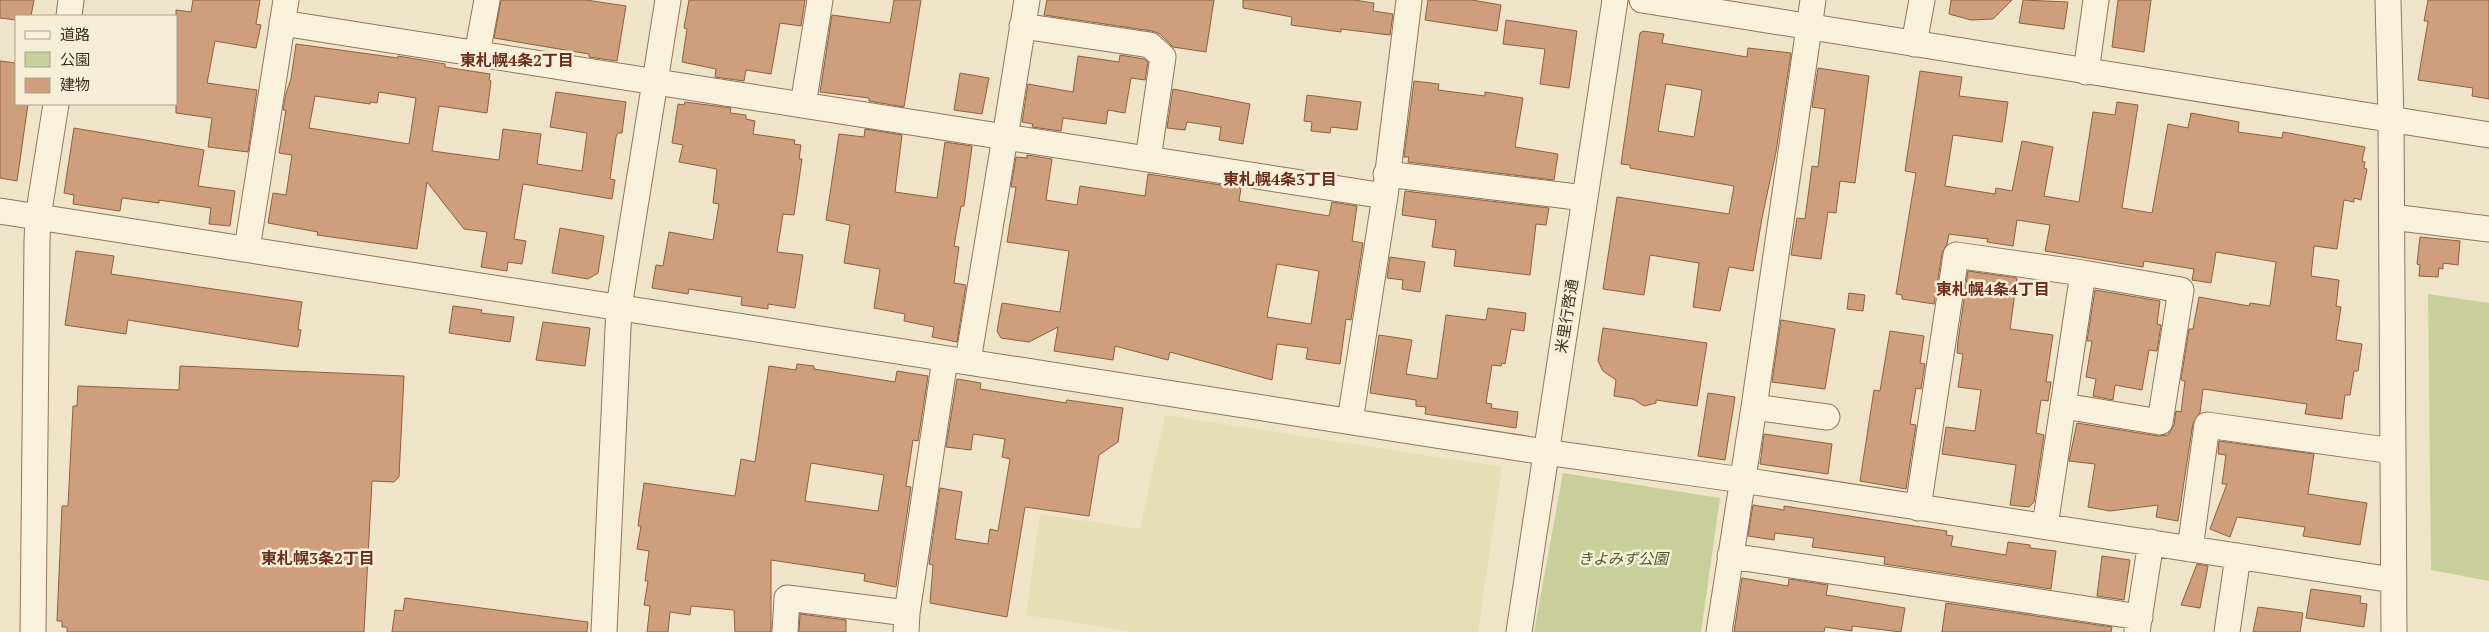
<svg xmlns="http://www.w3.org/2000/svg" width="2489" height="632" font-family="'PT Serif','Noto Sans JP',serif">
<rect width="100%" height="100%" fill="#f0e4c8"/>
<!-- farmland -->
<path fill="#e6deb5" d="M1165 415 1502 467 1478 632H1134L1026 615 1040 514 1140 529Z"/>
<!-- green -->
<path fill="#c9cf9b" d="M2428 294 2489 303V581L2431 570Z
M1563 473 1720 498 1701 632H1534Z"/>
<!-- building -->
<path fill="#cf9f7d" stroke="#8d5f41" fill-rule="evenodd" d="M0 0H34L31 16H16V20L0 18Z
M193 0H260L256 24 261 25 256 48 215 41 207 83 257 90 248 152 208 147 212 118 176 113V10L191 12Z
M501 0H586L626 6 617 61 589 57V54L494 38Z
M689 0H805L801 26 780 23 771 74 746 70 744 81 715 77 716 69 682 62 687 29 684 28Z
M894 0H921L904 107 869 101V98L820 92 832 15 890 23Z
M1047 0H1214L1206 52 1173 47 1160 34 1152 31 1044 15Z
M1243 0H1354L1374 3 1373 11 1393 14 1390 35 1341 29V32L1291 25 1292 17 1243 8Z
M1428 0H1472L1501 5 1497 31 1425 20Z
M1951 0H2012L1993 19 1971 20 1949 14Z
M2023 0 2068 2 2064 29 2019 23Z
M2118 0H2151L2144 52 2112 47Z
M2428 0H2489V99L2472 96 2473 88 2418 80 2428 21H2424Z
M1506 20 1577 31 1569 88 1540 84 1545 49 1503 44Z
M1643 31 1664 34 1662 43 1747 57 1748 48 1791 53 1776 152 1762 218 1753 271 1729 267 1720 311 1693 307 1699 263 1650 255 1644 295 1603 289 1617 197 1729 214 1734 186 1630 168V165L1621 164 1640 33ZM1666 84 1702 90 1694 137 1658 131Z
M296 44 398 58V56L445 64V67L490 74 489 80 491 81 487 113 439 106 432 151 499 160 503 129 541 134 537 164 582 171 587 133 550 127 556 92 626 102 622 133H618L616 137 610 179 615 180 612 199 523 184 514 239 526 241 522 264 508 262 507 271 481 267 487 232 464 229 427 182 417 249 317 235 318 232 268 223 273 193 286 195 292 155 279 153 286 110H283L286 93 291 79ZM379 92 416 98 409 144 309 128 315 96 370 104V102L377 103Z
M1120 55 1144 59 1148 62 1145 80 1131 78 1125 113 1108 110 1106 124 1063 118 1061 131 1032 127 1033 124 1022 122 1028 84 1073 92 1078 56 1119 62Z
M0 61 16 63V104H28L17 181 0 178Z
M1818 68 1869 76 1855 183 1840 181 1836 213 1828 212 1821 259 1791 255 1797 218 1805 219 1812 166 1818 167 1825 109 1812 107Z
M1920 71 1962 77 1959 96 2008 102 2002 142 1953 135 1945 186 1995 194 1996 188 2012 191 2022 141 2053 147 2044 196 2079 202 2093 112 2115 115 2117 102 2138 105 2122 208 2152 213 2168 124 2188 128 2191 113 2239 122 2238 132 2282 138 2283 132 2365 147 2362 161 2365 162 2364 168 2367 169 2361 200 2354 198V202L2344 200 2337 249 2314 246 2311 276 2339 280 2336 306 2341 307 2336 340 2362 344 2358 371H2354L2350 395H2345L2342 419 2305 414 2307 404 2203 389 2200 413 2193 423 2178 521 2156 517 2158 505 2110 511 2088 507 2095 464 2069 461 2077 423 2158 436 2168 435 2174 425 2176 411 2181 412 2185 381 2181 380 2189 329H2193L2199 297 2249 306 2250 303 2270 306 2276 262 2216 252 2211 283 2192 280 2194 269 2144 261 2143 267 2045 251 2050 225 2017 220 2013 246 1987 242 1988 239 1949 234 1947 244 1942 253 1934 304 1902 299V295L1896 294 1916 173 1905 171Z
M960 73 989 78 982 114 954 110Z
M1414 81 1439 84 1438 90 1485 96V92L1523 98 1515 147 1558 154 1554 180 1408 162 1409 157H1404Z
M1173 89 1250 104 1243 144 1219 140 1221 127 1187 122 1185 130 1167 128Z
M1307 95 1361 102 1357 130 1331 127 1330 133 1311 131 1312 122 1304 121Z
M685 102 731 108 730 113 746 115V119L755 121 753 134 795 140 794 144 801 145 799 159H802L794 215 783 214 777 252 803 255 795 308 768 304V309L741 305 742 297 689 289 688 294 652 288 656 265 663 266 669 232 713 240 719 204 713 203 717 169 679 162 683 145 672 143 678 104 684 105Z
M74 128 204 150 198 186 235 191 230 226 209 224 211 208 159 200V203L122 198 120 211 73 204 74 195 64 193Z
M865 129 902 135 895 192 937 198 945 142 972 146 964 206H961L954 246 959 247 954 283 966 285 957 342 932 337 934 327 904 321 905 314 874 308 880 269 844 263 850 225 826 220 839 134 864 137Z
M1027 155 1052 159 1046 200 1077 205 1080 186 1145 196 1148 174 1241 188 1239 201 1329 216 1332 202 1357 206 1352 241 1363 243 1351 320 1346 319 1340 364 1306 359 1308 348 1277 344 1272 380 1170 352 1168 360 1115 346 1113 360 1054 351 1058 327 1029 342 1001 338 997 331 1002 303 1060 312 1069 251 1007 242 1016 187H1011L1016 157 1027 158ZM1277 264 1319 271 1311 324 1267 317Z
M1405 191 1549 208 1546 225 1536 224 1530 275 1454 266 1456 250 1432 247 1436 220 1402 215Z
M560 228 604 236 598 273 588 279 552 273Z
M2420 237 2460 241 2458 265 2443 263V269L2439 268 2438 277 2419 276 2420 265 2417 264Z
M76 251 114 256 111 274 302 302 298 329 301 330 298 347 128 320 126 334 65 325Z
M1390 257 1425 262 1420 292 1402 289 1403 280 1387 278Z
M1968 271 2017 278 2010 329 2053 335 2046 382H2051L2048 401 2041 400 2036 433 2044 435 2034 502 2029 507 2010 505 2016 465 1942 454 1946 427 1975 431 1981 390 1958 387 1963 354 1957 353 1958 341Z
M2095 290 2160 301 2157 324 2161 325 2157 351 2149 350 2142 390 2115 385 2113 400 2093 396 2096 379 2086 377 2092 341H2087Z
M1849 293 1865 295 1863 311 1847 309Z
M453 306 476 309 482 310 481 313 514 317 510 342 449 333Z
M1488 308 1526 313 1524 331 1511 329 1505 364 1502 363 1501 366 1492 365 1486 403 1492 404 1491 408 1518 412 1516 428 1425 414 1426 407 1416 406V400L1370 393 1379 335 1412 340 1406 374 1437 379 1446 315 1486 320Z
M1781 320 1835 329 1825 389 1772 382Z
M543 322 590 328 585 366 536 360Z
M1603 328 1707 343 1697 406 1656 400V403L1644 406 1633 399 1614 396 1616 380 1603 371 1598 361Z
M1890 331 1924 336 1920 363 1925 364 1921 389 1916 388 1910 424 1916 425 1906 489 1860 481 1874 390 1880 391Z
M797 364 814 366V369L895 382 897 371 928 376 918 441 913 440 906 486 911 487 896 587 864 581 865 574 771 560V632H735L734 610 691 606 690 615 670 612 668 632H647L650 606 644 605 648 581H645L649 551 637 549 641 526H638L644 483 735 496 741 459 755 462 769 366 796 370ZM811 463 884 475 878 511 805 501Z
M180 366 404 376 399 477 394 482 372 481 364 632H67V627H62V621H57L62 506H68L73 406H77L78 386 179 390Z
M957 379 981 383 980 389 1066 403 1067 400 1123 408 1118 442 1099 455 1089 516 1025 507 1007 617 930 603 933 565 929 564 940 488 962 492 955 539 988 544 990 529 998 531 1010 459 1002 457 1005 439 973 434 971 450 946 447Z
M1708 393 1735 397 1725 460 1698 456Z
M1764 434 1832 444 1828 474 1760 464Z
M2219 441 2314 454 2308 494 2367 503 2360 545 2303 536 2305 527 2237 517 2230 537 2210 529 2227 484H2222L2226 455 2218 454Z
M1753 505 1784 510V506L1947 531 1946 535 1953 536 1951 546 2006 555 2008 542 2030 545V548L2056 551 2051 589 1884 564 1885 557 1812 547 1814 538 1775 533 1774 540 1748 536Z
M2102 556 2130 560 2124 600 2097 596Z
M2197 564 2208 566 2200 608 2181 605Z
M1742 578 1788 586 1789 579 1828 585 1826 595 1905 608 1901 632 1852 626V631L1825 627 1824 632H1734Z
M2311 589 2361 596 2360 603 2367 604 2364 627 2306 618Z
M405 598 588 622 587 632H392L395 610 403 611Z
M1946 603 2112 627 2111 632H1942Z
M2258 607 2303 613 2300 632H2253Z
M800 614 846 620V632H799Z"/>
<g fill="none" stroke-linecap="round" stroke-linejoin="round">
<!-- minor casing -->
<g stroke="#8d765c" stroke-width="27">
<path id="minor" d="M1642 0 2489 135
M2388 0 2391 120 2394 632
M69 16 71 0
M282 23 1005 137 1027 0
M1022 26 1150 45 1163 57 1148 159
M1914 44 1922 0
M477 54 487 0
M2086 72 2096 0
M803 105 820 0
M1386 174 1585 198
M0 211 1545 452 1742 480 2393 580
M2392 217 2489 229
M247 249 286 0
M968 361 1005 137 1385 196
M1754 407 1827 417
M1350 421 1385 196 1409 0
M1918 508 1956 255 2083 273 2181 290 2160 422 2064 406
M2045 526 2083 273
M2190 549 2207 425 2393 451
M1730 556 2140 617
M33 632 37 241 38 217 56 104
M604 632 619 307 668 0
M785 632 787 598 907 613
M906 632 907 613 945 359
M1519 632 1615 0
M1719 632 1754 407 1813 0
M2137 632 2151 542
M2227 632 2238 556"/>
</g>
<!-- minor -->
<use href="#minor" stroke="#faf1dc" stroke-width="25"/>
</g>
<g text-anchor="middle" dominant-baseline="central" stroke-width="5" stroke-linejoin="round" paint-order="stroke">
<!-- street labels -->
<g font-size="15" fill="#3d2e20" stroke="#f7eed8">
<text transform="translate(1566 316) rotate(-81)">米里行啓通</text>
</g>
<!-- park labels -->
<g font-size="15" font-style="italic" fill="#4d5a26" stroke="#f7eed8">
<text x="1623" y="558">きよみず公園</text>
</g>
<!-- neighbourhood labels -->
<g font-size="16" font-weight="bold" fill="#6b2e1e" stroke="#f7eed8">
<text x="517" y="60">東札幌4条2丁目</text>
<text x="1280" y="179">東札幌4条3丁目</text>
<text x="1993" y="289">東札幌4条4丁目</text>
<text x="318" y="558">東札幌3条2丁目</text>
</g>
</g>
<!-- legend -->
<rect x="15" y="15" width="162" height="90" fill="#f7eed8" stroke="#ada18e"/>
<rect x="25" y="31" width="25" height="8" fill="#faf1dc" stroke="#ada18e"/>
<text x="60" y="40" font-size="15" fill="#3d2e20">道路</text>
<rect x="25" y="52" width="25" height="15" fill="#c9cf9b" stroke="#ada18e"/>
<text x="60" y="65" font-size="15" fill="#3d2e20">公園</text>
<rect x="25" y="78" width="25" height="15" fill="#cf9f7d" stroke="#ada18e"/>
<text x="60" y="90" font-size="15" fill="#3d2e20">建物</text>
</svg>
